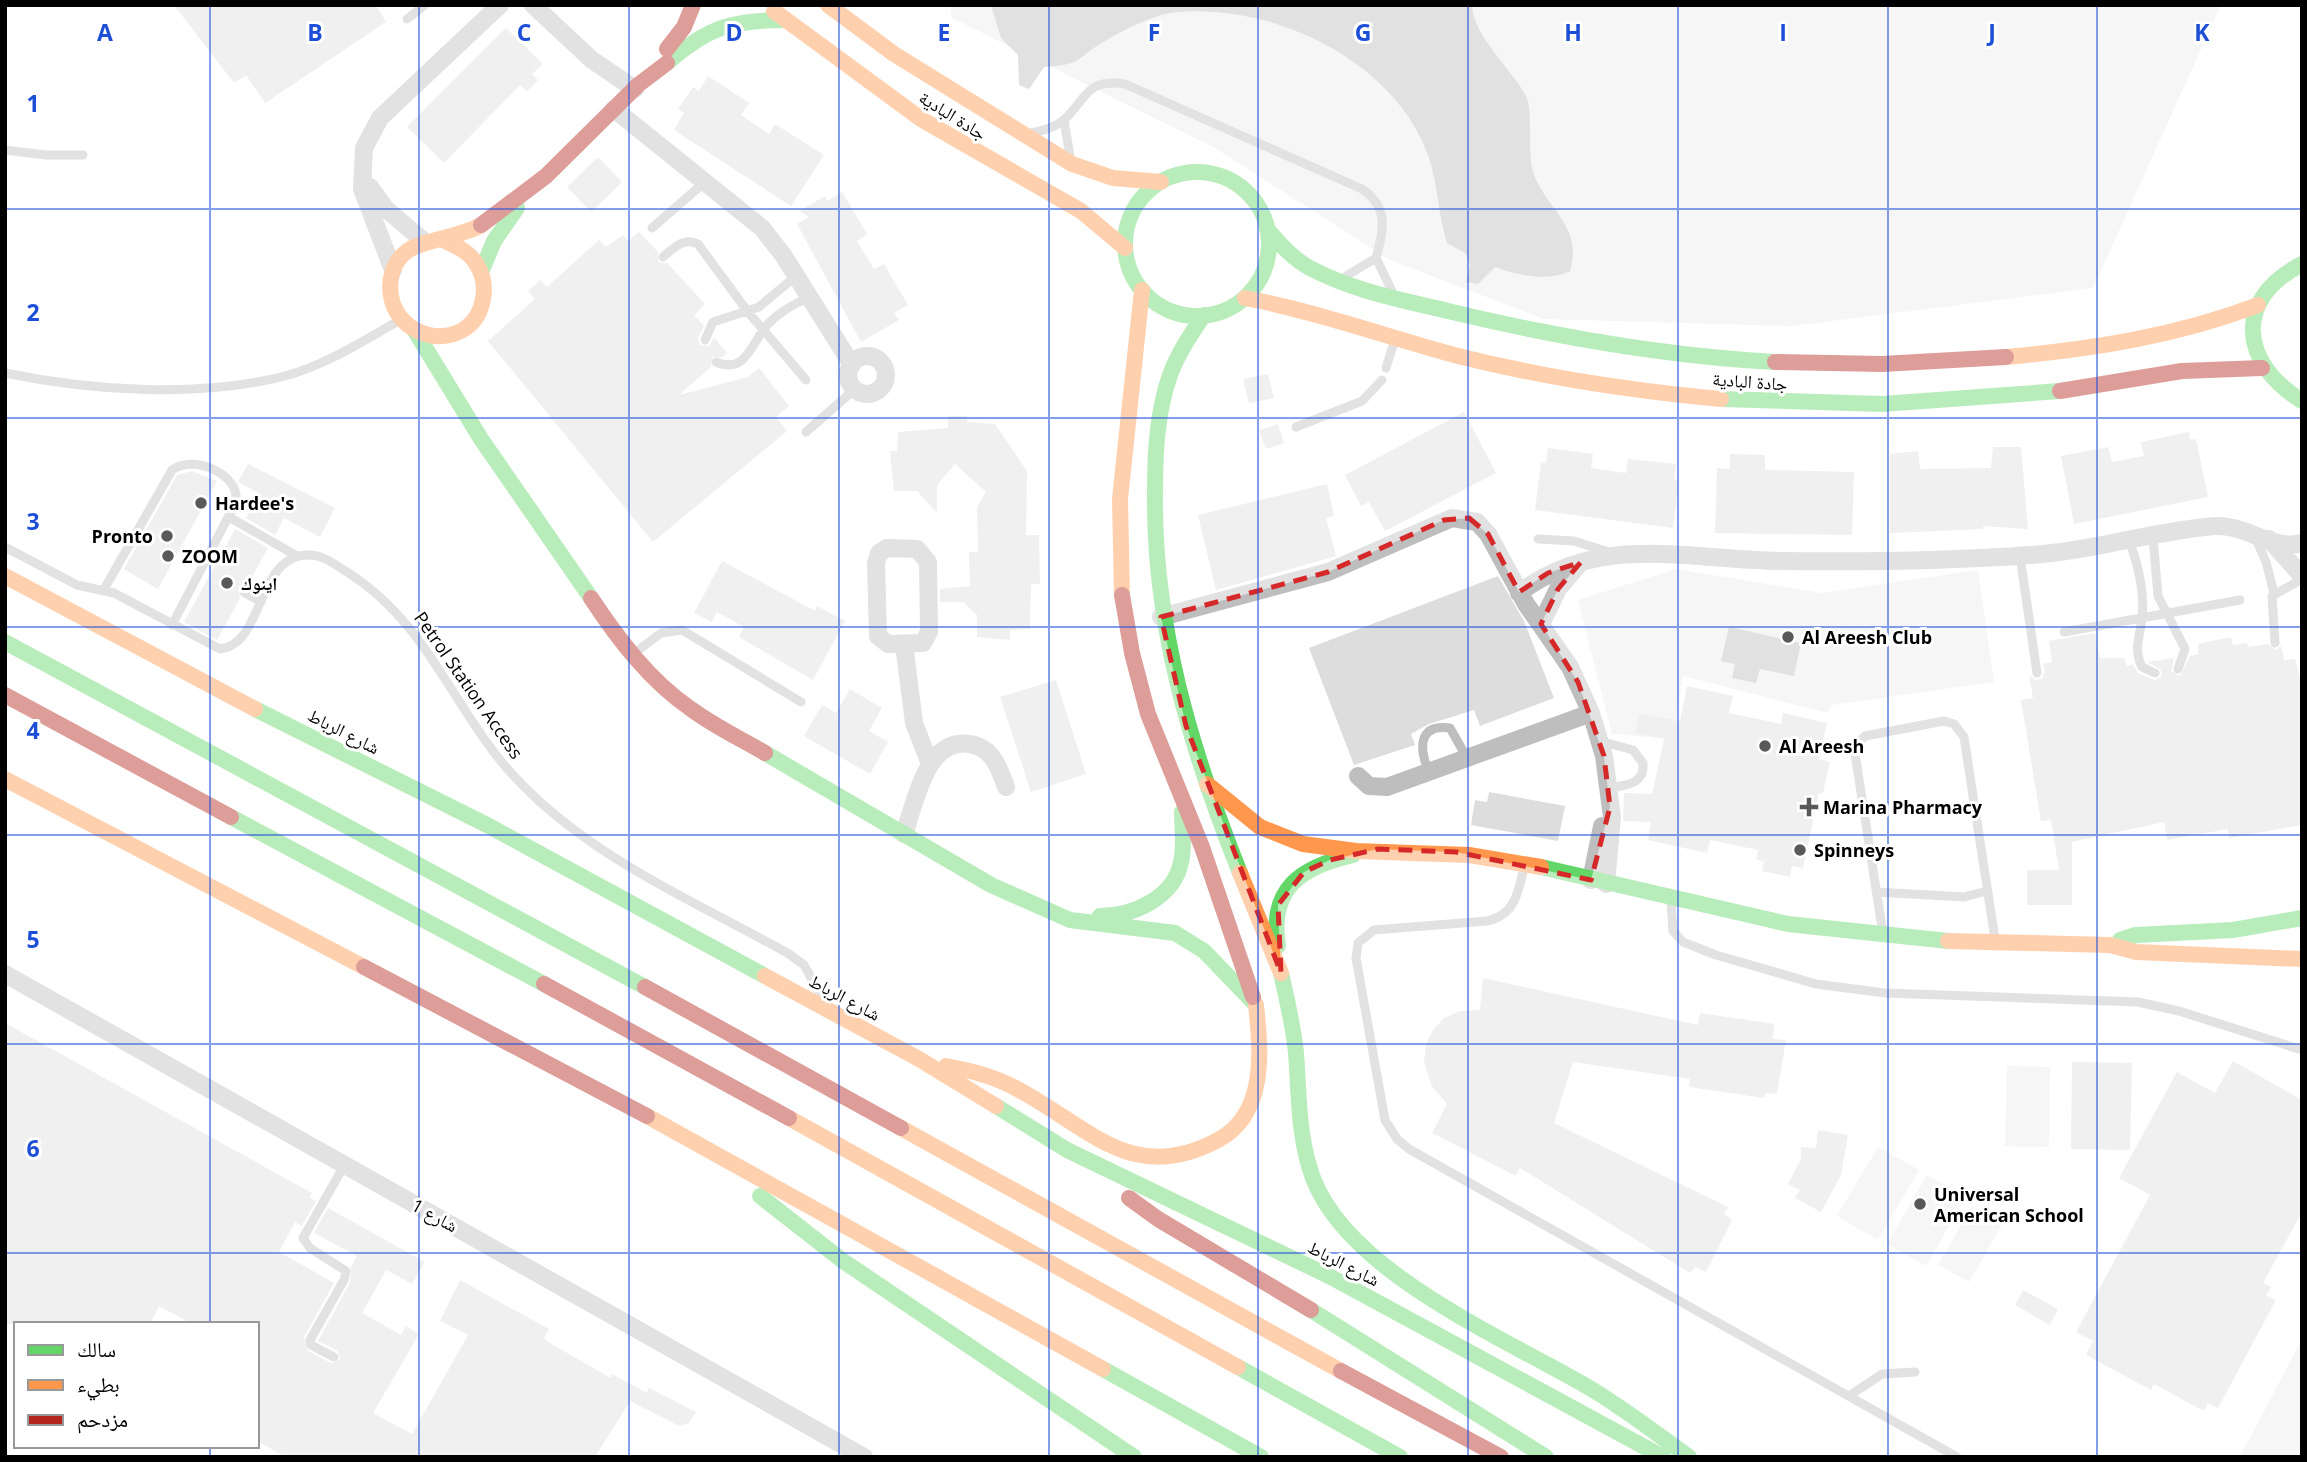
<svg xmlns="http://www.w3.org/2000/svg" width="2307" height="1462" font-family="'Open Sans','Noto Naskh Arabic',sans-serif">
<rect width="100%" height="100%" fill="#fff"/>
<!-- green -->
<path fill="#eaeaea" d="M950 5H2221L2093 288 1792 326 1544 319 1390 260 1215 148 952 18Z
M1676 569 1822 593 1978 570 1994 682 1832 705 1828 713 1683 676 1673 739 1612 734 1578 600Z
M2007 1066 2050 1067 2049 1147 2005 1146Z
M1878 1147 1919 1170 1878 1240 1837 1216Z
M1927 1175 1966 1197 1926 1266 1887 1244Z
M1972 1206 2003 1223 1969 1282 1938 1265Z
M2302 1339V1457H2240Z"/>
<!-- water -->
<path fill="#bcbcbc" d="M991 5H1472C1472 34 1513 71 1526 96 1534 111 1526 153 1534 175 1548 211 1583 226 1570 271 1550 282 1516 275 1495 267L1478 284 1466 282 1470 264 1465 253 1447 243C1438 215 1438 183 1428 155 1394 59 1268 0 1169 13 1144 19 1119 32 1097 46 1088 51 1081 60 1071 63 1062 66 1053 66 1044 67L1029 89 1019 85 1018 55 1001 38Z
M1729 627 1801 643 1794 676 1760 669 1756 683 1732 678 1735 664 1721 661Z"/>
<!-- building -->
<path fill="#ddd" d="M174 5H376L386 22 265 103 246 75 234 83Z
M506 28 543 64 532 74 538 80 527 91 520 85 444 163 407 127Z
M708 76 749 103 741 115 769 134 775 124 824 155 791 206 674 130 684 113 678 109 693 87 699 91Z
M598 157 622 182 591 212 567 187Z
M842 192 867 234 857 241 874 269 884 264 908 305 894 313 899 320 861 342 797 224 809 217 799 211 825 196 827 201Z
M639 232 658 252V262L667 263 705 304 694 315 704 326 698 338 700 345 709 346 714 337 727 353 723 357H712L711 367 679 395 748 377 759 368 789 406 776 417 787 431 653 542 488 341 535 299 528 291 540 280 547 287 599 240 606 247 623 235 628 241Z
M1268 374 1274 398 1249 403 1243 379Z
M1464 412 1496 473 1385 531 1369 502 1361 506 1345 475Z
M948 416H967V422L995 424 1027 471 1026 535H1039L1040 584H1031L1030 629 1010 630V640L977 637V615L963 602H940V589L970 586 969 552H978L977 507 986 492 955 464 937 485V513L917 491H894L890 451H897L898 432 948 428Z
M1278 424 1284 443 1266 449 1259 430Z
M2189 432 2190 440 2196 439 2208 497 2074 524 2061 456 2108 447 2112 462 2144 456 2141 442Z
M1993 447H2021L2028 529 1983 526V529L1890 533V454L1918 451 1920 469 1991 468Z
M1548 448 1593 454 1591 468 1626 473 1628 459 1676 464 1674 480 1679 481 1673 528 1535 510 1541 462 1546 463Z
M1730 454 1765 455V470L1854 472 1852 535 1715 533 1717 468 1730 469Z
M248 464 335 508 320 537 284 518 275 535 246 518 259 493 238 482Z
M192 471 217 481 158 589 124 569 177 475Z
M1327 484 1334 516 1326 518 1336 556 1216 590 1198 515Z
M235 529 268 548 247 586 238 589 240 598 217 640 184 622Z
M722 561 815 611 817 606 845 621 813 680 739 637 744 627 717 612 712 622 694 613Z
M1498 576 1524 621 1554 698 1480 726 1474 710 1429 724 1411 734 1415 745 1354 765 1309 648Z
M2095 633 2100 658H2124L2127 666 2133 665 2138 673 2155 680 2161 677V670L2148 662 2174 658 2171 671 2180 676 2190 656 2198 654V644L2231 637 2233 645 2247 643 2248 647 2268 644 2275 650 2281 646 2284 660 2295 659 2302 684V825L2229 838 2228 829 2167 840 2164 822 2072 842V905H2027V870H2059L2051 820 2041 821 2021 700 2033 698 2029 675 2035 680 2041 679 2045 672 2043 664 2052 662 2049 641Z
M1056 680 1086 774 1031 792 1000 697Z
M1687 686 1733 696 1729 713 1781 724 1783 713 1827 723 1819 759 1830 762 1823 793H1819L1803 868 1792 866 1790 877 1762 871 1764 861 1756 860 1758 850 1710 840 1707 853 1648 840 1651 822 1623 821 1624 793 1652 794 1664 739 1635 733 1639 714 1680 721Z
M850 689 882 708 869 731 888 742 870 774 804 736 822 705 836 713Z
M1489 792 1565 806 1558 841 1471 825 1475 800 1487 802Z
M1483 978 1698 1025 1700 1013 1774 1024 1773 1039 1786 1040 1777 1094 1766 1093 1764 1098 1689 1087 1690 1079 1573 1062 1554 1123 1728 1207 1724 1214 1732 1220 1706 1272 1696 1267 1690 1273 1520 1168 1516 1176 1432 1133 1447 1104 1432 1086 1424 1063 1426 1044 1433 1030 1444 1018 1460 1011 1480 1010Z
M5 1023 312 1193 309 1197 316 1201 302 1226 295 1222 279 1252 334 1283 304 1337 308 1351 331 1363 340 1360 338 1351 318 1341 350 1283 351 1267 357 1256 314 1233 328 1208 425 1262 412 1284 386 1270 362 1313 401 1335 406 1326 419 1334 373 1413 412 1434 468 1335 440 1321 460 1280 549 1329 544 1338 548 1342 611 1378 612 1374 647 1393 649 1388 696 1412 689 1423 679 1426 630 1401 595 1457H286L257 1441V1324H192L159 1306 150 1324H5Z
M2233 1061 2302 1100V1212L2263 1283 2271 1287 2266 1295 2276 1300 2218 1408 2208 1403 2204 1411 2154 1384 2151 1390 2086 1355 2093 1341 2076 1332 2150 1195 2119 1178 2177 1072 2215 1093Z
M2072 1062 2132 1063 2130 1150 2071 1149Z
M1818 1130 1848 1135 1841 1175 1821 1212 1795 1198 1800 1190 1788 1184 1801 1159V1147L1816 1148Z
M2023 1290 2058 1309 2050 1325 2015 1305Z"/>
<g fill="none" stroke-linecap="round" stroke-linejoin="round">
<!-- lane -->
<path stroke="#bebebe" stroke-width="9" d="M407 19 425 5
M1064 120 1070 156
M1030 133C1042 131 1057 127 1066 118 1087 97 1088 78 1125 84L1362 189C1389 207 1384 230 1376 258L1346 276
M5 150 46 155H83
M652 228 706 181
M663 257C674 248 683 237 698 244L748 312 806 380
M1376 258 1392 291
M705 340 713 322 759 307 796 276
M716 362C746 375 752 342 767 325 778 313 794 304 809 297
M1386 368 1395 339
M5 373C92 391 199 398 285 376 326 365 363 341 400 320
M1296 427 1362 401 1382 380
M806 432 855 389
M229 517 297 556
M2153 537 2158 596 2185 649 2178 669
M1538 539 1574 541 1612 553
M2256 539 2266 562 2274 593
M2129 541C2138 563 2145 594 2142 618 2140 637 2133 649 2142 667L2155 673
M5 547 77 585 114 593 220 649C265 644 256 554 309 555 324 555 335 565 347 572 417 616 443 683 490 747 562 846 686 896 789 954L804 965 820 994
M2020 556 2037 673
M103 591 172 470C194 454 240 474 236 502L172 625
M244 592 261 602
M2064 632 2240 600
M2275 643 2272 596 2302 579
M636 652 661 633 682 630 801 702
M1600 741 1633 750 1643 763C1645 785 1625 785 1608 788
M1429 772C1420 751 1416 724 1450 728L1467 758
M1524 868C1518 893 1515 915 1487 921L1374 930 1358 943 1356 958 1385 1120 1397 1139 1409 1149 1957 1457
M1876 892 1964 897 1987 891
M1671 901 1673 931 1683 942 1716 955 1816 984 1885 993 2138 1002 2179 1011 2302 1050
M1883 934 1854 747 1865 736 1944 721 1954 724 1964 737 1995 939
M334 1357 311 1345 310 1340 344 1280 346 1271 310 1248 303 1238 345 1164
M1849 1396 1882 1374 1915 1372"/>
<!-- street -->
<path stroke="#bebebe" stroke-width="18" d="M533 5 592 60 635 89
M614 109 762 228 783 255 852 365
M370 187 386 209 425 242
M393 270 362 189 364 148 380 118 500 5
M848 375a19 19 0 1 1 38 0a19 19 0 1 1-38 0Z
M2269 539 2302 576
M887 548 917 549 928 562 929 632 923 643 888 644 878 636 876 563 879 553Z
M1519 593C1600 532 1688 560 1781 561 1864 562 1948 561 2031 555 2093 551 2153 531 2215 526 2245 524 2273 551 2302 543
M1161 617 1328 572 1452 518 1477 522 1488 534 1526 604 1570 667 1591 713 1604 756 1612 817 1606 884
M1541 624 1558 589 1581 562
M904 644 914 723 930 764
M1358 776 1369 786 1387 787 1591 713
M904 834C915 804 926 737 969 744 992 747 999 767 1006 787
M1591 880 1602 826
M5 974 864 1457"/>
<!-- fast -->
<path stroke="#63d668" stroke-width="16" d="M667 63C708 27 732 20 786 20
M1125 244a72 72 0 1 1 144 0a72 72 0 1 1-144 0Z
M1267 229C1280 244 1293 259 1310 268 1353 291 1402 300 1448 311 1556 337 1664 356 1775 362
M2302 264C2233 299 2240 363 2302 401
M482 270 494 241 517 208
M1204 315C1191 334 1178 353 1170 375 1157 412 1155 452 1155 491 1153 625 1191 750 1240 873
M415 331 481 439 591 598
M1721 399 1882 404 2060 391
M5 642 645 987
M255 709 487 825 765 976
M765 753 991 885 1070 920 1175 933 1204 951 1256 1005
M231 817 544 984
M1541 867 1788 924 1948 941
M1100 916C1133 916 1174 898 1181 862 1185 846 1182 828 1182 812
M2120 940 2136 935 2233 930 2302 918
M1278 946C1269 888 1301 867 1353 855
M1281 973C1287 999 1293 1025 1296 1052 1299 1094 1298 1138 1313 1178 1349 1274 1509 1340 1593 1390 1626 1410 1657 1434 1689 1457
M996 1106 1067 1150 1329 1276 1663 1457
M760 1196 843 1261 1134 1457
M1311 1310 1546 1457
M1238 1367 1400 1457
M1103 1369 1261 1457"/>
<!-- slow -->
<path stroke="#ff974d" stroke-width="16" d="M828 5 894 54 1072 164 1113 178 1161 182
M774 11 921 119 1081 211 1125 248
M443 240C456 246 470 252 477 265 489 284 485 314 466 328 437 348 396 329 391 296 388 280 393 262 406 252 420 240 459 238 481 225
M1245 298C1319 312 1390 338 1462 357 1547 378 1634 391 1721 399
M2006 357C2093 349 2177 336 2258 305
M5 576 255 709
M1122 595 1120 499 1142 290
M5 779 364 967
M1207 784 1260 827 1303 844 1356 851 1469 855 1541 867
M1240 873 1281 973
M1948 941 2110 945 2136 952 2302 959
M765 976 919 1059 996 1106
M946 1066C973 1071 997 1077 1021 1091 1092 1130 1134 1185 1218 1140 1267 1114 1261 1051 1256 1005
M647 1116 1103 1369
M789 1118 1238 1367
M901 1128 1341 1371"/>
<!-- jam -->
<path stroke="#b3261e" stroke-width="16" d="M667 49 684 27 693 5
M481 225 546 176 638 85 667 63
M1775 362 1882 364 2006 357
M2060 391 2182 371 2262 368
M1122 595 1132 653 1148 714 1202 847 1253 997
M591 598C618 639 650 681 691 709 714 726 741 739 765 753
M5 695 231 817
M364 967 647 1116
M544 984 789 1118
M645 987 901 1128
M1129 1198 1158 1219 1311 1310
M1341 1371 1501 1457"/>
</g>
<!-- marked area -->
<path d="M0 0H2307V1462H0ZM1469 518 1488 534 1519 592 1548 573 1581 562 1558 589 1541 624 1578 682 1604 756 1610 807 1591 880 1456 852 1378 849 1330 860 1304 872 1278 905 1281 973 1186 726 1161 617 1328 572 1444 520Z" fill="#fff" fill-opacity=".55" fill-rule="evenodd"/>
<path fill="none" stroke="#d62828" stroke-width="5" stroke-dasharray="14 9" stroke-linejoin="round" d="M1469 518 1488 534 1519 592 1548 573 1581 562 1558 589 1541 624 1578 682 1604 756 1610 807 1591 880 1456 852 1378 849 1330 860 1304 872 1278 905 1281 973 1186 726 1161 617 1328 572 1444 520Z"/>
<!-- grid -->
<path fill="none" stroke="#1d4ed8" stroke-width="2" stroke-opacity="0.55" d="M210 5V1324M419 5V1457M629 5V1457M839 5V1457M1049 5V1457M1258 5V1457M1468 5V1457M1678 5V1457M1888 5V1457M2097 5V1457M5 209H2302M5 418H2302M5 627H2302M5 835H2302M5 1044H2302M5 1253H2302M210 1446V1457"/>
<!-- markers -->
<g fill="#595959" stroke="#fff" stroke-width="2.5">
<circle cx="201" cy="503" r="7"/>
<circle cx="167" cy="536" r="7"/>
<circle cx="168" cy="556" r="7"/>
<circle cx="227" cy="583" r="7"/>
<circle cx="1788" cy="637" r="7"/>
<circle cx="1765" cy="746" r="7"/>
<path d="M1805.5 796.5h7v7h7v7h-7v7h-7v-7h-7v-7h7z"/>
<circle cx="1800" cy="850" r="7"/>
<circle cx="1920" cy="1204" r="7"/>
</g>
<g text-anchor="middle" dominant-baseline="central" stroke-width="6" stroke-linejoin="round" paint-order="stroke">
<!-- street labels -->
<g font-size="18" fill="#000" stroke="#fff">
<text transform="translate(953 115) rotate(32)">جادة البادية</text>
<text transform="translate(1750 381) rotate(4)">جادة البادية</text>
<text transform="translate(469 685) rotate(55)">Petrol Station Access</text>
<text transform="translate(344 731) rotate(27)">شارع الرباط</text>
<text transform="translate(845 997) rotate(28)">شارع الرباط</text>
<text transform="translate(435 1215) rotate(29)">شارع 1</text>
<text transform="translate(1344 1263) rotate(27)">شارع الرباط</text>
</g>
<!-- poi labels -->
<g font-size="18" font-weight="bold" fill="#000" stroke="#fff" text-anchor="start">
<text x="215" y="503">Hardee's</text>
<text x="153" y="536" text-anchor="end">Pronto</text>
<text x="182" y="556">ZOOM</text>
<text x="241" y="583">اينوك</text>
<text x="1802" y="637">Al Areesh Club</text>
<text x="1779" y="746">Al Areesh</text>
<text x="1823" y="807">Marina Pharmacy</text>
<text x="1814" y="850">Spinneys</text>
<text x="1934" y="1194">Universal<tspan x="1934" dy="21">American School</tspan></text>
</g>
</g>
<g font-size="23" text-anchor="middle" font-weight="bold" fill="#1d4ed8" stroke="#fff" stroke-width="6" stroke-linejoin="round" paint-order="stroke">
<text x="105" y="41">A</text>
<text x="315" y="41">B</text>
<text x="524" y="41">C</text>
<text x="734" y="41">D</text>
<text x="944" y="41">E</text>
<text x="1154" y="41">F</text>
<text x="1363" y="41">G</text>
<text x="1573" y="41">H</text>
<text x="1783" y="41">I</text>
<text x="1992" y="41">J</text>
<text x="2202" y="41">K</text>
<text x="33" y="112">1</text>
<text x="33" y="321">2</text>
<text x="33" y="530">3</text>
<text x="33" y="739">4</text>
<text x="33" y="948">5</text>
<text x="33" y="1157">6</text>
</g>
<!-- border -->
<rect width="2307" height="1462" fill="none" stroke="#000000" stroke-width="14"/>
<!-- legend -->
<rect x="14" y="1322" width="245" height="126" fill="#ffffff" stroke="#999999" stroke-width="2"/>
<rect x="28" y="1345" width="35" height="10" fill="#63d668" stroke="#999999" stroke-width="2"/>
<text x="77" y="1357" font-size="21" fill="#000000">سالك</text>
<rect x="28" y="1380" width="35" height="10" fill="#ff974d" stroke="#999999" stroke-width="2"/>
<text x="77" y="1392" font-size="21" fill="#000000">بطيء</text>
<rect x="28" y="1415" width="35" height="10" fill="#b3261e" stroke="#999999" stroke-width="2"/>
<text x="77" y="1427" font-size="21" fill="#000000">مزدحم</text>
</svg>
